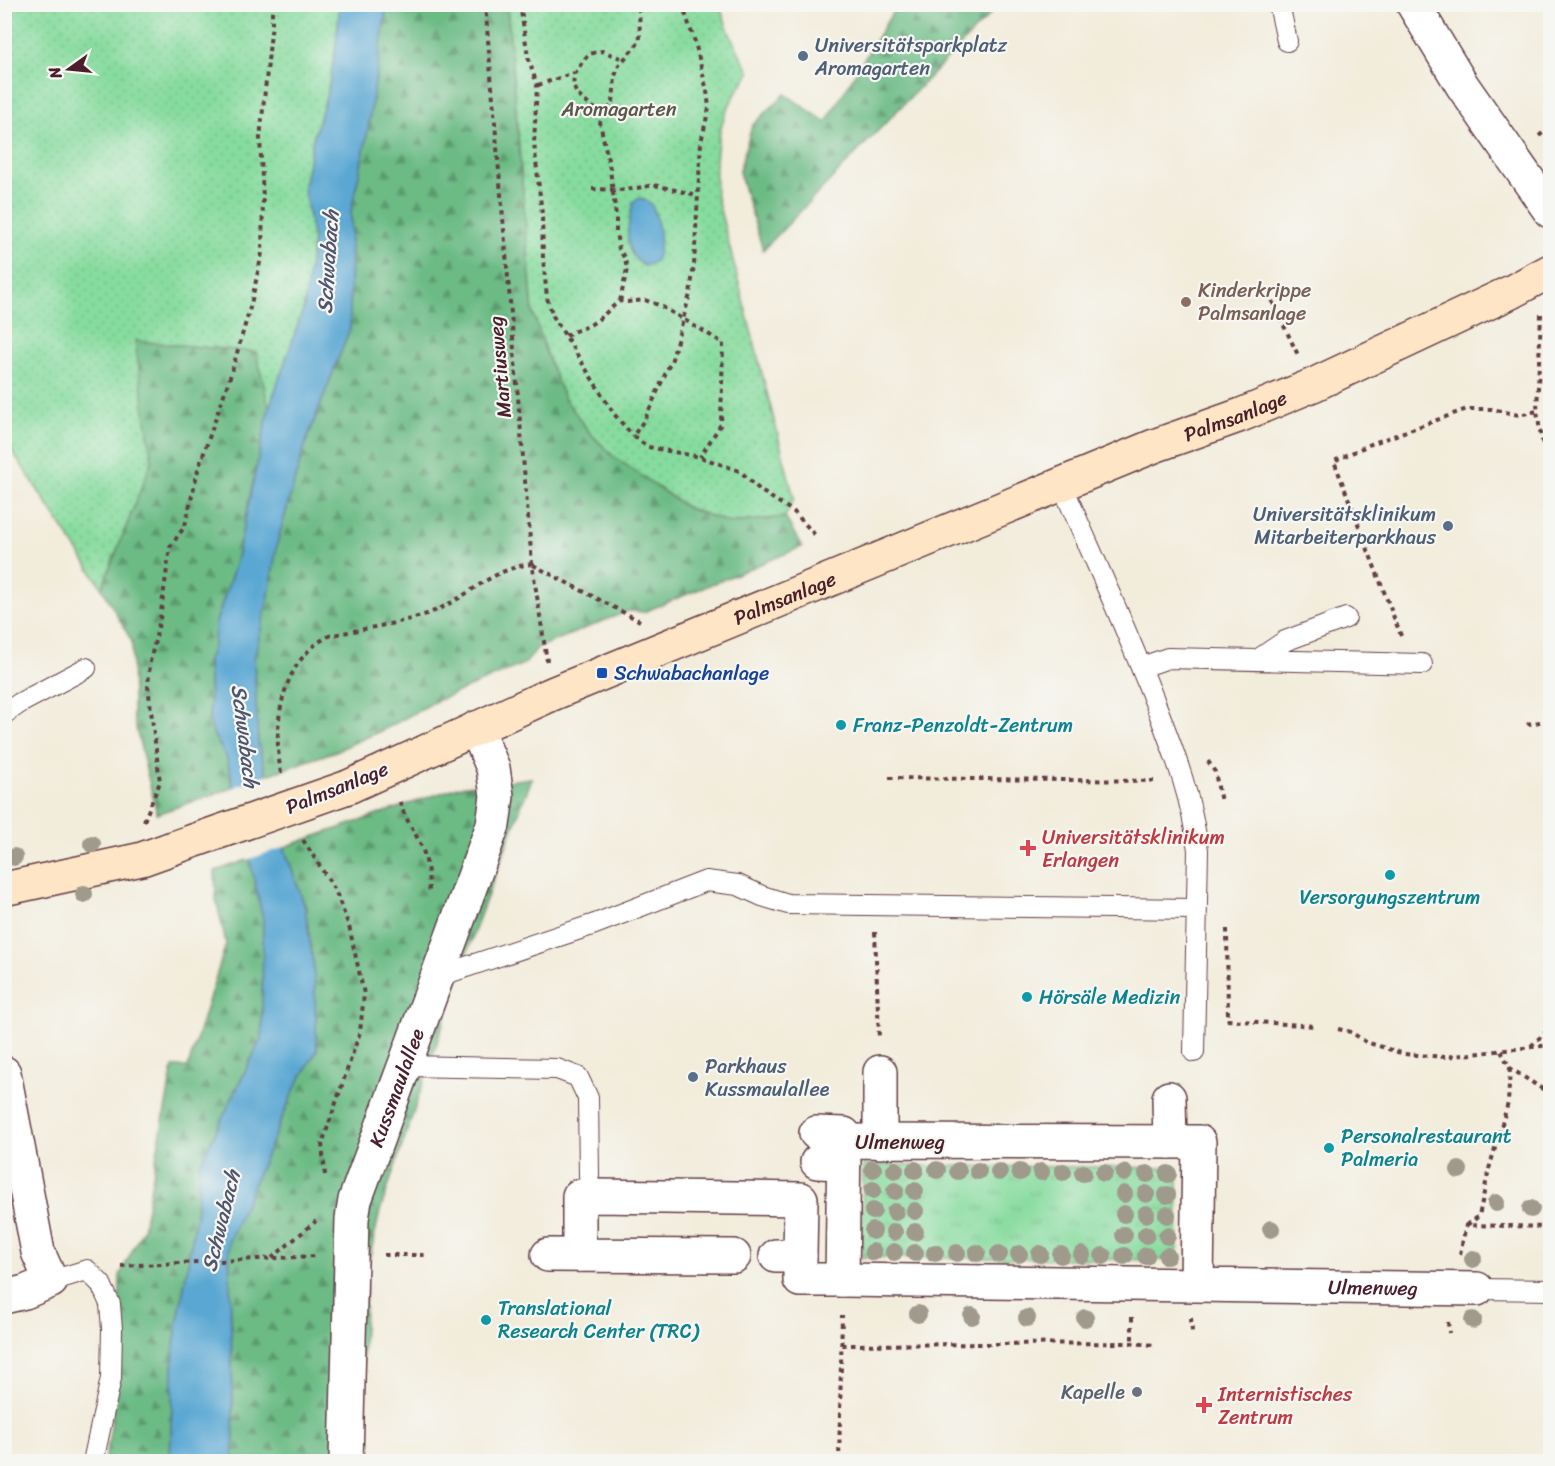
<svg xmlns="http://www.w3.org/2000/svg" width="1555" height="1466" font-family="Sriracha,sans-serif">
<defs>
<pattern id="grass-dots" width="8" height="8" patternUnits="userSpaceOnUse" patternTransform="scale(1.5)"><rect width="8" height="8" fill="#86db9e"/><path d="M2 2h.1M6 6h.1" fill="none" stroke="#75bc88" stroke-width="1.8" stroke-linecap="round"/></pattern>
<pattern id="forest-firs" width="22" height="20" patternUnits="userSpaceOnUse" patternTransform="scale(1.5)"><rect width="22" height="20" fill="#6cbb85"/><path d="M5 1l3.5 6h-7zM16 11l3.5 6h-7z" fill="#5b976d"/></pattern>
<pattern id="park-tufts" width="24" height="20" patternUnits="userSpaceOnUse" patternTransform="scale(1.5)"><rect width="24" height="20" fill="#86db9e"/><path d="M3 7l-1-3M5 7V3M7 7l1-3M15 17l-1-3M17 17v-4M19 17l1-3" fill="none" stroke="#75bc88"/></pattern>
</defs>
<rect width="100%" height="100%" fill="#f6f6f2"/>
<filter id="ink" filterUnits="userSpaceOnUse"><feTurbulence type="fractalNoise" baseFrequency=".0167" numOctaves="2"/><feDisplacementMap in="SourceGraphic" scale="12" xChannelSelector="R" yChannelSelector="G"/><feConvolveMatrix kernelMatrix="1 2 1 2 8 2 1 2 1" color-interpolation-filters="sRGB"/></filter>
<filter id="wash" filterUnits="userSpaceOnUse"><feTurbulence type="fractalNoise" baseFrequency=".008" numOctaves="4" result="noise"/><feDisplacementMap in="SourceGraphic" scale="24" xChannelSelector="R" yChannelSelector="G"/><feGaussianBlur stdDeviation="1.35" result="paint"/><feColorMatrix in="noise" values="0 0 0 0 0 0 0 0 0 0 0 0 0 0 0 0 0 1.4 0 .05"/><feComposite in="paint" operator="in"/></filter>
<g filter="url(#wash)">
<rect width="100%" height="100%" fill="#f2ecdb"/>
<!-- grass -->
<path fill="url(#grass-dots)" stroke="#687d64" stroke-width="1.5" d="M4 5H340L336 46 328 91 313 139 304 188 313 240 304 307 269 408 256 352 136 341 152 461 102 588 5 440Z
M507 5H719L732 39 750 73C718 113 714 144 716 194L794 498 785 517 730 523 688 508 613 456 590 433 564 398 547 356 533 313Z"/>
<!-- forest -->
<path fill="url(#forest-firs)" stroke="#5b6d58" stroke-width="1.5" d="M387 5H507L533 313 547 356 564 398 590 433 613 456 687 508 730 523 785 517 802 547 644 612 628 611 537 648 526 663 434 702 387 728 336 751 267 775 258 743 254 658 268 600 277 544 295 479 306 442 350 328 351 212 366 141Z
M897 5H999L763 250 739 172 752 126 785 94 826 122Z
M135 341 256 352 269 408 236 562 215 625 214 644 208 661 210 700 209 720 214 736 227 758 232 788 157 814 133 716 132 642 102 588 152 461Z
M532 778 479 918 380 1211 367 1270 357 1461H232L234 1451 229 1241 295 1088 317 1050 314 970 305 907 284 847 458 787Z
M250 859 263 919 262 1037 200 1164 196 1217 174 1344 170 1461 104 1462 108 1445 118 1382 120 1275 143 1229 173 1067H188L226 944 216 899 215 871Z"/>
<!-- park -->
<path fill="url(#park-tufts)" stroke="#687d64" stroke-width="1.5" d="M863 1165 1178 1168 1177 1260 862 1257Z"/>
<!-- water -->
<path fill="#5aa7d3" stroke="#52637f" stroke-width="1.5" d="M340 5H387L366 141 351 212 350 328 306 442 295 479 277 544 268 600 254 659 258 743 284 847 305 907 314 970 317 1050 295 1088 229 1241 234 1451 232 1461 170 1462 174 1344 196 1217 200 1164 262 1037 263 919 227 758 214 736 209 720 210 700 208 660 214 644 215 625 236 562 269 408 304 307 313 240 304 188 313 139 328 91 336 46Z
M640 198C642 199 647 201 649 202 659 211 664 253 654 262 653 263 647 265 645 266 620 254 628 224 633 202Z"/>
<!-- pier -->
<path fill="#f2ecdb" d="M269 774 287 846 247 860 230 789Z"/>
</g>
<g filter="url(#ink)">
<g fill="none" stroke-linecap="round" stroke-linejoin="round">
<!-- lane casing -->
<g stroke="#633e45" stroke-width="22">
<path id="lane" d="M1279 4 1287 41
M1062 485C1095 561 1130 636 1159 713 1177 760 1192 800 1198 850L1194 1052
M1257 660 1285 641 1346 618
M1142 667 1168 658 1422 664
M4 714 20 703 86 668
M439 976 595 924 706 881 738 885 762 896 788 904 1196 909
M406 1066 557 1069 578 1077 588 1098 589 1176
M51 1281 87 1270 101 1284 110 1304 112 1329 111 1378 93 1462
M1477 1289 1550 1290"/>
</g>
<!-- street casing -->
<g stroke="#633e45" stroke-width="36">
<g id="street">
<path d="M1413 4 1462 85 1550 211"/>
<path d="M4 1073 38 1252 51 1281 25 1292 4 1297"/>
<path d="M1169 1098 1170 1142"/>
<path d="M816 1133 844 1134V1141"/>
<path d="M880 1142V1072"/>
<path d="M817 1162 844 1163"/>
<path d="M548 1255 734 1256"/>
<path d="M579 1255V1196H595L801 1199 800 1256"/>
<path d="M776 1256H800V1280H842"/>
<path id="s1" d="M1197 1285 1199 1142 844 1141 842 1280 1477 1289"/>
<path id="s2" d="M346 1462 352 1219 355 1200 493 825 497 796 493 768 476 728"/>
</g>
</g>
<!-- secondary casing -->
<g stroke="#633e45" stroke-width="36">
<g id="secondary">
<path id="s3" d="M348 787 552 694 1154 446 1241 415 1313 385 1511 292 1550 271"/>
<path d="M4 889 142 859 170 849"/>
</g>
</g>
<!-- path -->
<path stroke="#633e45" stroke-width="4" stroke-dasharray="4.5 4.5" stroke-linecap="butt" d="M485 4 532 564 547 661
M520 4 528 57 537 85 534 143 542 214 543 258 547 298 553 316 614 414 633 436
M682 4 695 42 707 91 709 108 701 142 694 265 690 294 672 359 645 419 633 436 648 447 700 457 740 471 761 491 794 512 817 537
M538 85 574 73
M604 114C572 95 562 85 589 54L602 51 623 59
M1539 136 1550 127
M592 189 626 190 654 185 697 195
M620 301 627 269 625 259 619 249 616 233V216L610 169 600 123 604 114 613 103 615 76 619 65 640 41 639 4
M1272 301 1298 355
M1541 314 1537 411 1541 438 1550 464
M566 336C575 329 585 329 593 323 603 317 611 307 620 301L627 302 645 300 661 306 723 343 721 424 700 457
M533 565 640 621
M1401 636 1334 461 1371 444 1467 409H1492L1519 415 1537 411
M1528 722 1529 724 1550 720
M1208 761 1215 772 1221 802
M281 773C272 725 281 660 329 636 364 628 410 623 441 608 474 592 494 568 532 564
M889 778 1154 781
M400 802C404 817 412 827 419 841 427 857 429 875 429 893
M144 821 160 782 148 686 150 662 160 619 170 547 185 526 198 470 231 374 251 304 262 253 263 199 260 138 272 23V4
M303 840 335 890 349 926 364 994 360 1032 322 1144 325 1175
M1227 929 1228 1020
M875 932 879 1038
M1227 1020 1316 1026
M1338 1029 1351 1032 1366 1042 1404 1054 1445 1057 1550 1045
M1531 1046 1550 1028
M1501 1051 1510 1068 1550 1094
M1467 1225 1479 1216 1489 1169 1508 1103 1510 1068
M1460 1254 1466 1225 1550 1227
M384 1255H425
M272 1258 316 1221
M121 1266 317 1256
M1132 1317V1343
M1191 1318 1192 1332
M1448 1322 1449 1333
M842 1345 1132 1343 1154 1345
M839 1462 842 1315"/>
<!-- lane -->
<use href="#lane" stroke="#fff" stroke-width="20"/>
<!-- street -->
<use href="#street" stroke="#fff" stroke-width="33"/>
<!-- secondary -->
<use href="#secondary" stroke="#fde5c5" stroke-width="33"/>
<!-- secondary-bridge casing -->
<g stroke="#633e45" stroke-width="36" stroke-linecap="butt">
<path id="secondary-bridge" d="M170 849 348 787"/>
</g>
<!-- secondary-bridge -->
<use href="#secondary-bridge" stroke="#fde5c5" stroke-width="33"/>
</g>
<!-- trees -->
<g fill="#a09a8d">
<circle cx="92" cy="844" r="9"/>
<circle cx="14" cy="857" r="9"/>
<circle cx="84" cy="894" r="9"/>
<circle cx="873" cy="1169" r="9"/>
<circle cx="895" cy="1170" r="9"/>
<circle cx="915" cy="1170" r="9"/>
<circle cx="937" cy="1170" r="9"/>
<circle cx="1459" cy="1170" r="9"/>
<circle cx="958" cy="1171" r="9"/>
<circle cx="978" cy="1171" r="9"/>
<circle cx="999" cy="1172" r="9"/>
<circle cx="1020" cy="1172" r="9"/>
<circle cx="1041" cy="1172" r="9"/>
<circle cx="1063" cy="1172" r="9"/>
<circle cx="1083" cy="1173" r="9"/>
<circle cx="1104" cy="1173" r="9"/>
<circle cx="1124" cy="1173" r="9"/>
<circle cx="1147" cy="1174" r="9"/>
<circle cx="1168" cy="1174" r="9"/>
<circle cx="873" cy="1190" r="9"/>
<circle cx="895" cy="1191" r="9"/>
<circle cx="915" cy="1191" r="9"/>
<circle cx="1124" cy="1194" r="9"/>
<circle cx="1146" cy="1194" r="9"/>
<circle cx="1167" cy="1195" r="9"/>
<circle cx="1496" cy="1203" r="9"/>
<circle cx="1531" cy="1209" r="9"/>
<circle cx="873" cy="1211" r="9"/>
<circle cx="915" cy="1211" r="9"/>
<circle cx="895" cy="1212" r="9"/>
<circle cx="1124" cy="1214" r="9"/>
<circle cx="1146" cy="1214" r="9"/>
<circle cx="1167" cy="1215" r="9"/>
<circle cx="1271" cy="1229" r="9"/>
<circle cx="873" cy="1231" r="9"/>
<circle cx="894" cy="1232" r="9"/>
<circle cx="915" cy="1232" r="9"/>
<circle cx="1124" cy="1235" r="9"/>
<circle cx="1146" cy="1235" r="9"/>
<circle cx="1167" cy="1236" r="9"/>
<circle cx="873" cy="1252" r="9"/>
<circle cx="894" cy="1252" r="9"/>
<circle cx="915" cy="1253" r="9"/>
<circle cx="935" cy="1253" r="9"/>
<circle cx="957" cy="1253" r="9"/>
<circle cx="977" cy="1253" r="9"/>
<circle cx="999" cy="1254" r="9"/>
<circle cx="1019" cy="1254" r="9"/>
<circle cx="1040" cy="1254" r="9"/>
<circle cx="1061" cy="1255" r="9"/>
<circle cx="1082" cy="1255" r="9"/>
<circle cx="1103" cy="1256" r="9"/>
<circle cx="1124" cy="1256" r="9"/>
<circle cx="1146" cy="1256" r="9"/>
<circle cx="1167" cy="1256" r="9"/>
<circle cx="1473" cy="1259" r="9"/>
<circle cx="918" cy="1314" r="9"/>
<circle cx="972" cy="1316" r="9"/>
<circle cx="1027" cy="1318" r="9"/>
<circle cx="1085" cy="1318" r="9"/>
<circle cx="1473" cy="1320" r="9"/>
</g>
</g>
<!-- markers -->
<g fill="#5c6f8a" stroke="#f6f6f2" stroke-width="2">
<circle cx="803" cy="56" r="6"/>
<circle cx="1448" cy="526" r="6"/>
<circle cx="693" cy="1077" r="6"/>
</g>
<circle fill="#8d6e63" stroke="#f6f6f2" stroke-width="2" cx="1186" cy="302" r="6"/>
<rect fill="#1a4fb4" stroke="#f6f6f2" stroke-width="2" x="596" y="667" width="12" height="12" rx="3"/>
<g fill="#0f9aa8" stroke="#f6f6f2" stroke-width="2">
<circle cx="841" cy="725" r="6"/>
<circle cx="1390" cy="875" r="6"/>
<circle cx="1027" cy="997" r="6"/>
<circle cx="1329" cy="1148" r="6"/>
<circle cx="486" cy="1320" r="6"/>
</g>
<g fill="#e0444e" stroke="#f6f6f2" stroke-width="2">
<path d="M1025 839h6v6h6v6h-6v6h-6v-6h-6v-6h6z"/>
<path d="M1201 1396h6v6h6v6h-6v6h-6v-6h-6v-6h6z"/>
</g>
<circle fill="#6b7280" stroke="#f6f6f2" stroke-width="2" cx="1137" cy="1392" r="6"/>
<g text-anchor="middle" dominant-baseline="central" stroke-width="4.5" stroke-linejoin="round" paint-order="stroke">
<!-- service labels -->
<g font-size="20" fill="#4e5e75" stroke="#f6f6f2" text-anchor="start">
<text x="815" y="45">Universitätsparkplatz<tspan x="815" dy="23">Aromagarten</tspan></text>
<text x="1436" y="514" text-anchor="end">Universitätsklinikum<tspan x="1436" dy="23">Mitarbeiterparkhaus</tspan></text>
<text x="705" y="1066">Parkhaus<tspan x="705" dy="23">Kussmaulallee</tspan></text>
</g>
<!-- park labels -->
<g font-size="20" fill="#5c574e" stroke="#f6f6f2">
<text x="619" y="109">Aromagarten</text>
</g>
<!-- education labels -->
<g font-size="20" fill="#785e54" stroke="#f6f6f2" text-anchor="start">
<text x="1198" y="290">Kinderkrippe<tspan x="1198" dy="23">Palmsanlage</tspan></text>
</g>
<!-- street labels -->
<g font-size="20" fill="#4a1f2b" stroke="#f6f6f2">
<text transform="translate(500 367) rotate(-95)">Martiusweg</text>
<text stroke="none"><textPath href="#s3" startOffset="962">Palmsanlage</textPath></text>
<text stroke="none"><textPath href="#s3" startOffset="476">Palmsanlage</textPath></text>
<text transform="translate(337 788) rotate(-22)">Palmsanlage</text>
<text stroke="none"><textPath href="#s2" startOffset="382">Kussmaulallee</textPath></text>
<text x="900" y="1142">Ulmenweg</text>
<text stroke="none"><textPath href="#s1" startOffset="1168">Ulmenweg</textPath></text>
</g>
<!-- transit labels -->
<g font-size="20" fill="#164399" stroke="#f6f6f2" text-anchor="start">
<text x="614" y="673">Schwabachanlage</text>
</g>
<!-- culture labels -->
<g font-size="20" fill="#0d838f" stroke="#f6f6f2" text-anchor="start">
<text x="853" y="725">Franz-Penzoldt-Zentrum</text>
<text x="1390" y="897" text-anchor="middle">Versorgungszentrum</text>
<text x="1039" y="997">Hörsäle Medizin</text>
<text x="1341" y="1136">Personalrestaurant<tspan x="1341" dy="23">Palmeria</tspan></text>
<text x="498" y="1308">Translational<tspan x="498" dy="23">Research Center (TRC)</tspan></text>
</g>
<!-- health labels -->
<g font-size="20" fill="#be3a42" stroke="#f6f6f2" text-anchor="start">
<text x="1042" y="837">Universitätsklinikum<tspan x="1042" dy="23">Erlangen</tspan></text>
<text x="1218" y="1394">Internistisches<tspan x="1218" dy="23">Zentrum</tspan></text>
</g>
<!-- worship labels -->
<g font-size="20" fill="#5b616d" stroke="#f6f6f2" text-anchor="end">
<text x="1125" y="1392">Kapelle</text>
</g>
<!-- water labels -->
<g font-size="21" font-style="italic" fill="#50556e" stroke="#f6f6f2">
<text transform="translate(328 262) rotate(-86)">Schwabach</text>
<text transform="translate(245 736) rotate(83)">Schwabach</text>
<text transform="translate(221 1221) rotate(-76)">Schwabach</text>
</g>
</g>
<!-- margin -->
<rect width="1555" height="1466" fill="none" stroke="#f6f6f2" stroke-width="24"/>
<!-- north arrow -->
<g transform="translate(69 69) rotate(255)" stroke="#f6f6f2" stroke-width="4.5" paint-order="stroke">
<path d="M0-4.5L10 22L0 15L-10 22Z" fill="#4a1f2b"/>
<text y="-9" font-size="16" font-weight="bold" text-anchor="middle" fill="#4a1f2b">N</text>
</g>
</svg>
